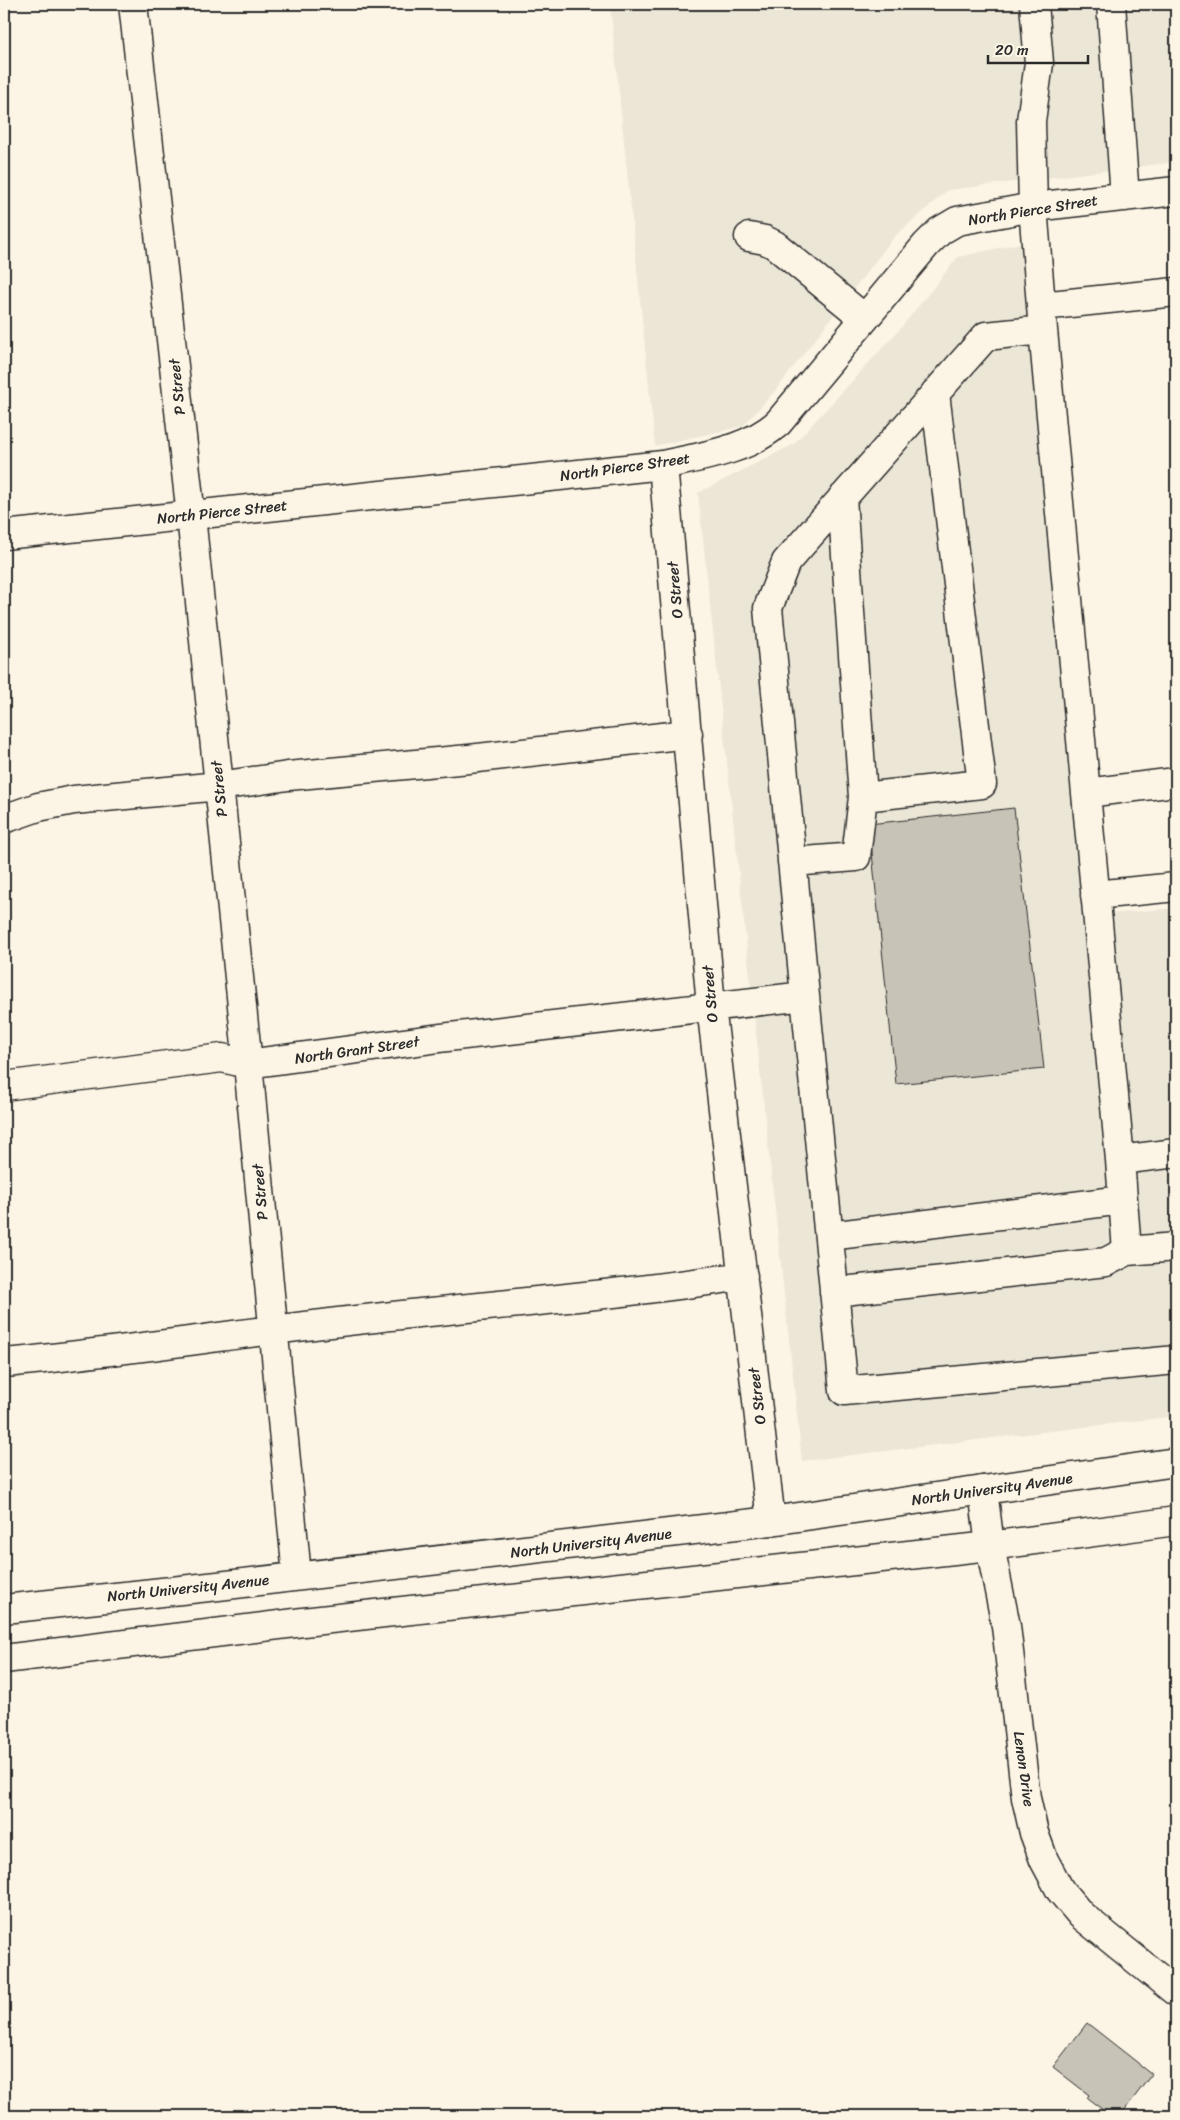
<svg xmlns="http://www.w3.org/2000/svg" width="1180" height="2120" font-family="Sriracha,sans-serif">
<rect width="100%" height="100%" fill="#fcf5e5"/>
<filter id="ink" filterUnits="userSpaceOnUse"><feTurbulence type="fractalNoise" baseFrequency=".02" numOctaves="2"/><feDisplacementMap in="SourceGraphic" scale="10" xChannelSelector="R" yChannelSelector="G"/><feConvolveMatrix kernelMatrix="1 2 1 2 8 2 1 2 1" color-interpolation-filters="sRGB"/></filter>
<g filter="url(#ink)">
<!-- built -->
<path fill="#ece6d7" d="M610 4H1176V162L948 190 894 237 775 391 743 426 655 446Z
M1030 241 1110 914 1176 908V1416L802 1461 698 493 794 444 900 329 958 257Z"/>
<!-- building -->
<path fill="#c8c3b7" stroke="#2b2b2b" d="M1014 808 1044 1069 896 1084 869 824Z
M1087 2023 1152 2074 1120 2116H1111L1087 2098 1089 2095 1053 2067Z"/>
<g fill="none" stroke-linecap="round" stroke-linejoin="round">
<!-- minor casing -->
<g stroke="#2b2b2b" stroke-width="31">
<path id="minor" d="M133 4 191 516 248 1064 297 1576
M1034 4 1039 63 1031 121 1033 207 1043 330
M1111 4 1125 197
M749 237 765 240 775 245 864 318
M1041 306 1176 292
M663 465 711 1006 771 1521
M4 535 663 465C703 456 746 451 778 423L926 245 940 231 957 221 1033 207 1176 191
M1086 793 1176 782
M863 797 982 784 935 393
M4 819 38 807 74 800 219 786 288 776 469 759 688 734
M792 862 856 857 863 797 842 498
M1095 895 1176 887
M805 996 844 1391 1176 1360
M4 1086 222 1058 248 1064 440 1038 805 996 768 608 786 562 986 336 1043 330 1120 1160 1176 1153
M1120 1160 1127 1251
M829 1236 1123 1200
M834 1292 1106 1262 1127 1251 1176 1247
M4 1363C128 1351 251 1331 375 1318 498 1304 620 1295 743 1276
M983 1490 990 1546 1006 1626 1026 1798 1034 1833 1044 1860 1060 1890 1081 1915 1176 1992"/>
</g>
<!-- major casing -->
<g stroke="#2b2b2b" stroke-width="31">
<path id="major" d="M4 1609 218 1586 771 1521 1176 1462
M4 1659 303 1622 990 1546 1176 1521"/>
</g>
<!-- minor -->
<use href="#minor" stroke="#fcf5e5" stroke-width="28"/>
<!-- major -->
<use href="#major" stroke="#fcf5e5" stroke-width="28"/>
</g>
</g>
<g text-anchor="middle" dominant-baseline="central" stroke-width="5" stroke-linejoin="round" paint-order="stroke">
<!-- street labels -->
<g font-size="15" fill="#2b2b2b" stroke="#fcf5e5">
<text transform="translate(1033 210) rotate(-9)">North Pierce Street</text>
<text transform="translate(177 387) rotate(-96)">P Street</text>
<text transform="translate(625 467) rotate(-8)">North Pierce Street</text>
<text transform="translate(222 512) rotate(-6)">North Pierce Street</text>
<text transform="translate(675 590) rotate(-95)">O Street</text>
<text transform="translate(219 789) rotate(-96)">P Street</text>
<text transform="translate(710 994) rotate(-95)">O Street</text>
<text transform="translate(357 1050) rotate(-8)">North Grant Street</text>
<text transform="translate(260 1192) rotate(-95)">P Street</text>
<text transform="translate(757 1396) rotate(-97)">O Street</text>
<text transform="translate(992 1489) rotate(-8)">North University Avenue</text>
<text transform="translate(591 1543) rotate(-7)">North University Avenue</text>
<text transform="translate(188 1588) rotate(-6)">North University Avenue</text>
<text transform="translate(1024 1769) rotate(82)">Lenon Drive</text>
</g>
</g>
<!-- margin -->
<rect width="1180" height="2120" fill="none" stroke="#fcf5e5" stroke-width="20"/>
<rect x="10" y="10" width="1160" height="2100" fill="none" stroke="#2b2b2b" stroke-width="2" filter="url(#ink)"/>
<!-- scale -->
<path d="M988 55v8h100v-8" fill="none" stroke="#2b2b2b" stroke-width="2.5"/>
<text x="995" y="55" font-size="15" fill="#2b2b2b" stroke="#fcf5e5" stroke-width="4" paint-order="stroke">20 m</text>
</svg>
